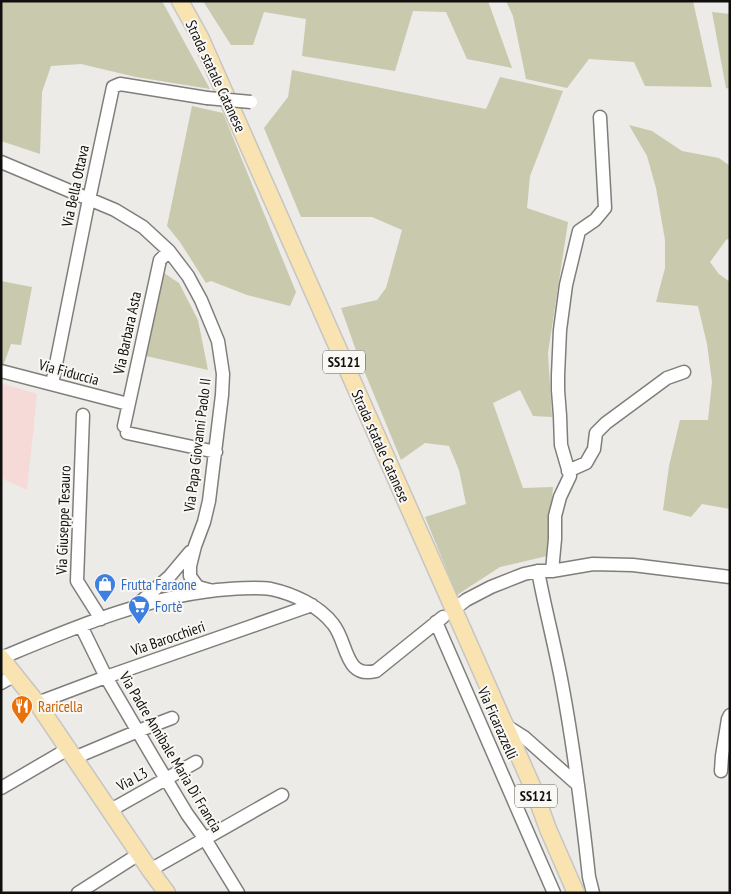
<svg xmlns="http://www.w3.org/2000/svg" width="731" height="894" font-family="'PT Sans Narrow',sans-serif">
<rect width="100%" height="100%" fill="#ecebe7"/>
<!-- education -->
<path fill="#f5dad8" d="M1 383 37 394 27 490 1 478Z"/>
<!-- green -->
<path fill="#c8c9ad" d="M1 1H162L210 89 136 77 81 64 51 66 42 92 40 154 1 141Z
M203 1H488L512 68 467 59 446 12 413 11 395 71 302 56 306 19 264 12 253 45H231Z
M506 1H693L712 87 645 86 634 62 589 59 567 88 526 79 513 16Z
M712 12 730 14V89L726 88Z
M292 70 486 109 500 77 563 91 530 176 527 208 568 222 548 353 552 417 533 416 520 390 493 403 523 488 553 487 547 556 500 567 457 595 425 517 466 504 459 470 449 446 425 443 401 460 358 356 341 308 377 300 386 288 402 230 372 217H301L264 128 288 97Z
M192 106 223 113 296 292 290 306 247 295 211 281 206 283 180 242 167 226Z
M629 125 652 131 682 151 719 158 730 166V238L726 240 710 262 719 274 730 282V509L702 504 691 517 663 510 669 466 680 420H708L712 382 707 344 698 306 656 302 665 268V240L656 188 647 156Z
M164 273 179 283 198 320 208 370 146 356Z
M1 281 32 287 21 345 11 344 3 366 1 365Z"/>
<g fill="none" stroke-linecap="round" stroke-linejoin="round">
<!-- minor casing -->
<g stroke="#807e7b" stroke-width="15">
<path id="minor" d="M1 162 115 210 143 227 169 251 188 276 201 300 218 341 223 374 222 395 209 501 204 522 195 546 190 566V576L194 582 198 587 209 590
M1 371 128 404
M52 384 87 209 113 87 120 84 207 98
M83 415 77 581 101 619
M124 426 160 260 169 251
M127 433 216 452
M568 471 586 463 594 449 596 433 606 423 667 378 684 372
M538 571C545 609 555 646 562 684 574 748 582 812 589 877L593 893
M552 571 555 539V516L560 497 570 476 561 445 560 416 558 390V375L560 330 566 285 579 231 595 220 605 208 600 117
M461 604 466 600 491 587 524 574 538 571H552L593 564 633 565 730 577
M137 605 169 577 190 552
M436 622 554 893
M81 626 106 677 154 759 187 814 205 839 238 893
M1 658C73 628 152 594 230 589 244 588 258 587 271 589 294 594 319 606 333 624 348 642 344 679 376 671L443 617
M1 683 15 675
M37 703 106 677 312 605
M505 725 524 737 578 785
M74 758 138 731 172 718
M721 771 722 756 728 719 730 715
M1 788 68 749
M109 811 196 762
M150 870 282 795
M78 893 139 854"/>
</g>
<!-- major casing -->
<g stroke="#c6c5c5" stroke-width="19">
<path id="major" d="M180 1 200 37 533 788 548 829 576 893
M1 658 37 703 150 870 167 893"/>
</g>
<!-- minor -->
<use href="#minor" stroke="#fff" stroke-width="12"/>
<!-- major -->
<use href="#major" stroke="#f9e3b0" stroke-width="16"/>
<!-- minor-bridge casing -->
<g stroke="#807e7b" stroke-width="15" stroke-linecap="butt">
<path id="minor-bridge" d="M207 98 251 102"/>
</g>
<!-- minor-bridge -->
<use href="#minor-bridge" stroke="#fff" stroke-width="12"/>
</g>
<!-- icons -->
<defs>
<g id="shop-pin" transform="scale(1.125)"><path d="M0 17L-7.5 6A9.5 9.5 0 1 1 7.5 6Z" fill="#3f7fe0" stroke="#f9f8f4"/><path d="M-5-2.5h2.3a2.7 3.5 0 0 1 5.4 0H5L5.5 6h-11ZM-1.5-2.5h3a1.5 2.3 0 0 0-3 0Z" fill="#fff"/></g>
<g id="supermarket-pin" transform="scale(1.125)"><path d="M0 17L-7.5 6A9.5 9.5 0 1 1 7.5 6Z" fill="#3f7fe0" stroke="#f9f8f4"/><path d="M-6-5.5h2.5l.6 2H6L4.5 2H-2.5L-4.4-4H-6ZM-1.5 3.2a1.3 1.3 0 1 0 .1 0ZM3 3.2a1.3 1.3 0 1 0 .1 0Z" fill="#fff"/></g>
<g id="restaurant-pin" transform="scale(1.125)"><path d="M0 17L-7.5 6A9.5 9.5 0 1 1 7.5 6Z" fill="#e8710a" stroke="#f9f8f4"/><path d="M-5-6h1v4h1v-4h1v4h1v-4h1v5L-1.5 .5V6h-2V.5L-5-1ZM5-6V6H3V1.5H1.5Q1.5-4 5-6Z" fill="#fff"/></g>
</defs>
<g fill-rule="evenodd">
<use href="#shop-pin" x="105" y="584"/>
<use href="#supermarket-pin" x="139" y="606"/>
<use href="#restaurant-pin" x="22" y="706"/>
</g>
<g text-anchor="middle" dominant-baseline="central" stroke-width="4" stroke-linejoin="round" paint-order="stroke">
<!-- shield labels -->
<g fill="#f9f8f4" stroke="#565553" stroke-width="1">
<rect x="323" y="350.5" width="42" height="23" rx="4"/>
<rect x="515" y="784.5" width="42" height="23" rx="4"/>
</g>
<g font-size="14" font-weight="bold" fill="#100f0e">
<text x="344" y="362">SS121</text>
<text x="536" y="796">SS121</text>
</g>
<!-- street labels -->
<g font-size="15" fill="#100f0e" stroke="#f9f8f4">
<text transform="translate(216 76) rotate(65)">Strada statale Catanese</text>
<text transform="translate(75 186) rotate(-78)">Via Bella Ottava</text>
<text transform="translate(127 333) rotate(-78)">Via Barbara Asta</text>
<text transform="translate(69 372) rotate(15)">Via Fiduccia</text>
<text transform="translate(197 445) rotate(-83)">Via Papa Giovanni Paolo II</text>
<text transform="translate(381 446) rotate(66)">Strada statale Catanese</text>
<text transform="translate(63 520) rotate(-88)">Via Giuseppe Tesauro</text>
<text transform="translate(168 638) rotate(-19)">Via Barocchieri</text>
<text transform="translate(498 723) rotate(66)">Via Ficarazzelli</text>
<text transform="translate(171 752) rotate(59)">Via Padre Annibale Maria Di Francia</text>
<text transform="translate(132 779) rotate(-29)">Via L3</text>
</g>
<!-- shop labels -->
<g font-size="15" fill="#366cbe" stroke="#f9f8f4" text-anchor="start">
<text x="121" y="584">Frutta Faraone</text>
<text x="155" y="606">Fortè</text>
</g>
<!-- food labels -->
<g font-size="15" fill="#c56008" stroke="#f9f8f4" text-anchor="start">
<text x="38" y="706">Raricella</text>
</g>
</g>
<!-- border -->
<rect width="731" height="894" fill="none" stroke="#100f0e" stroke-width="5"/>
</svg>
